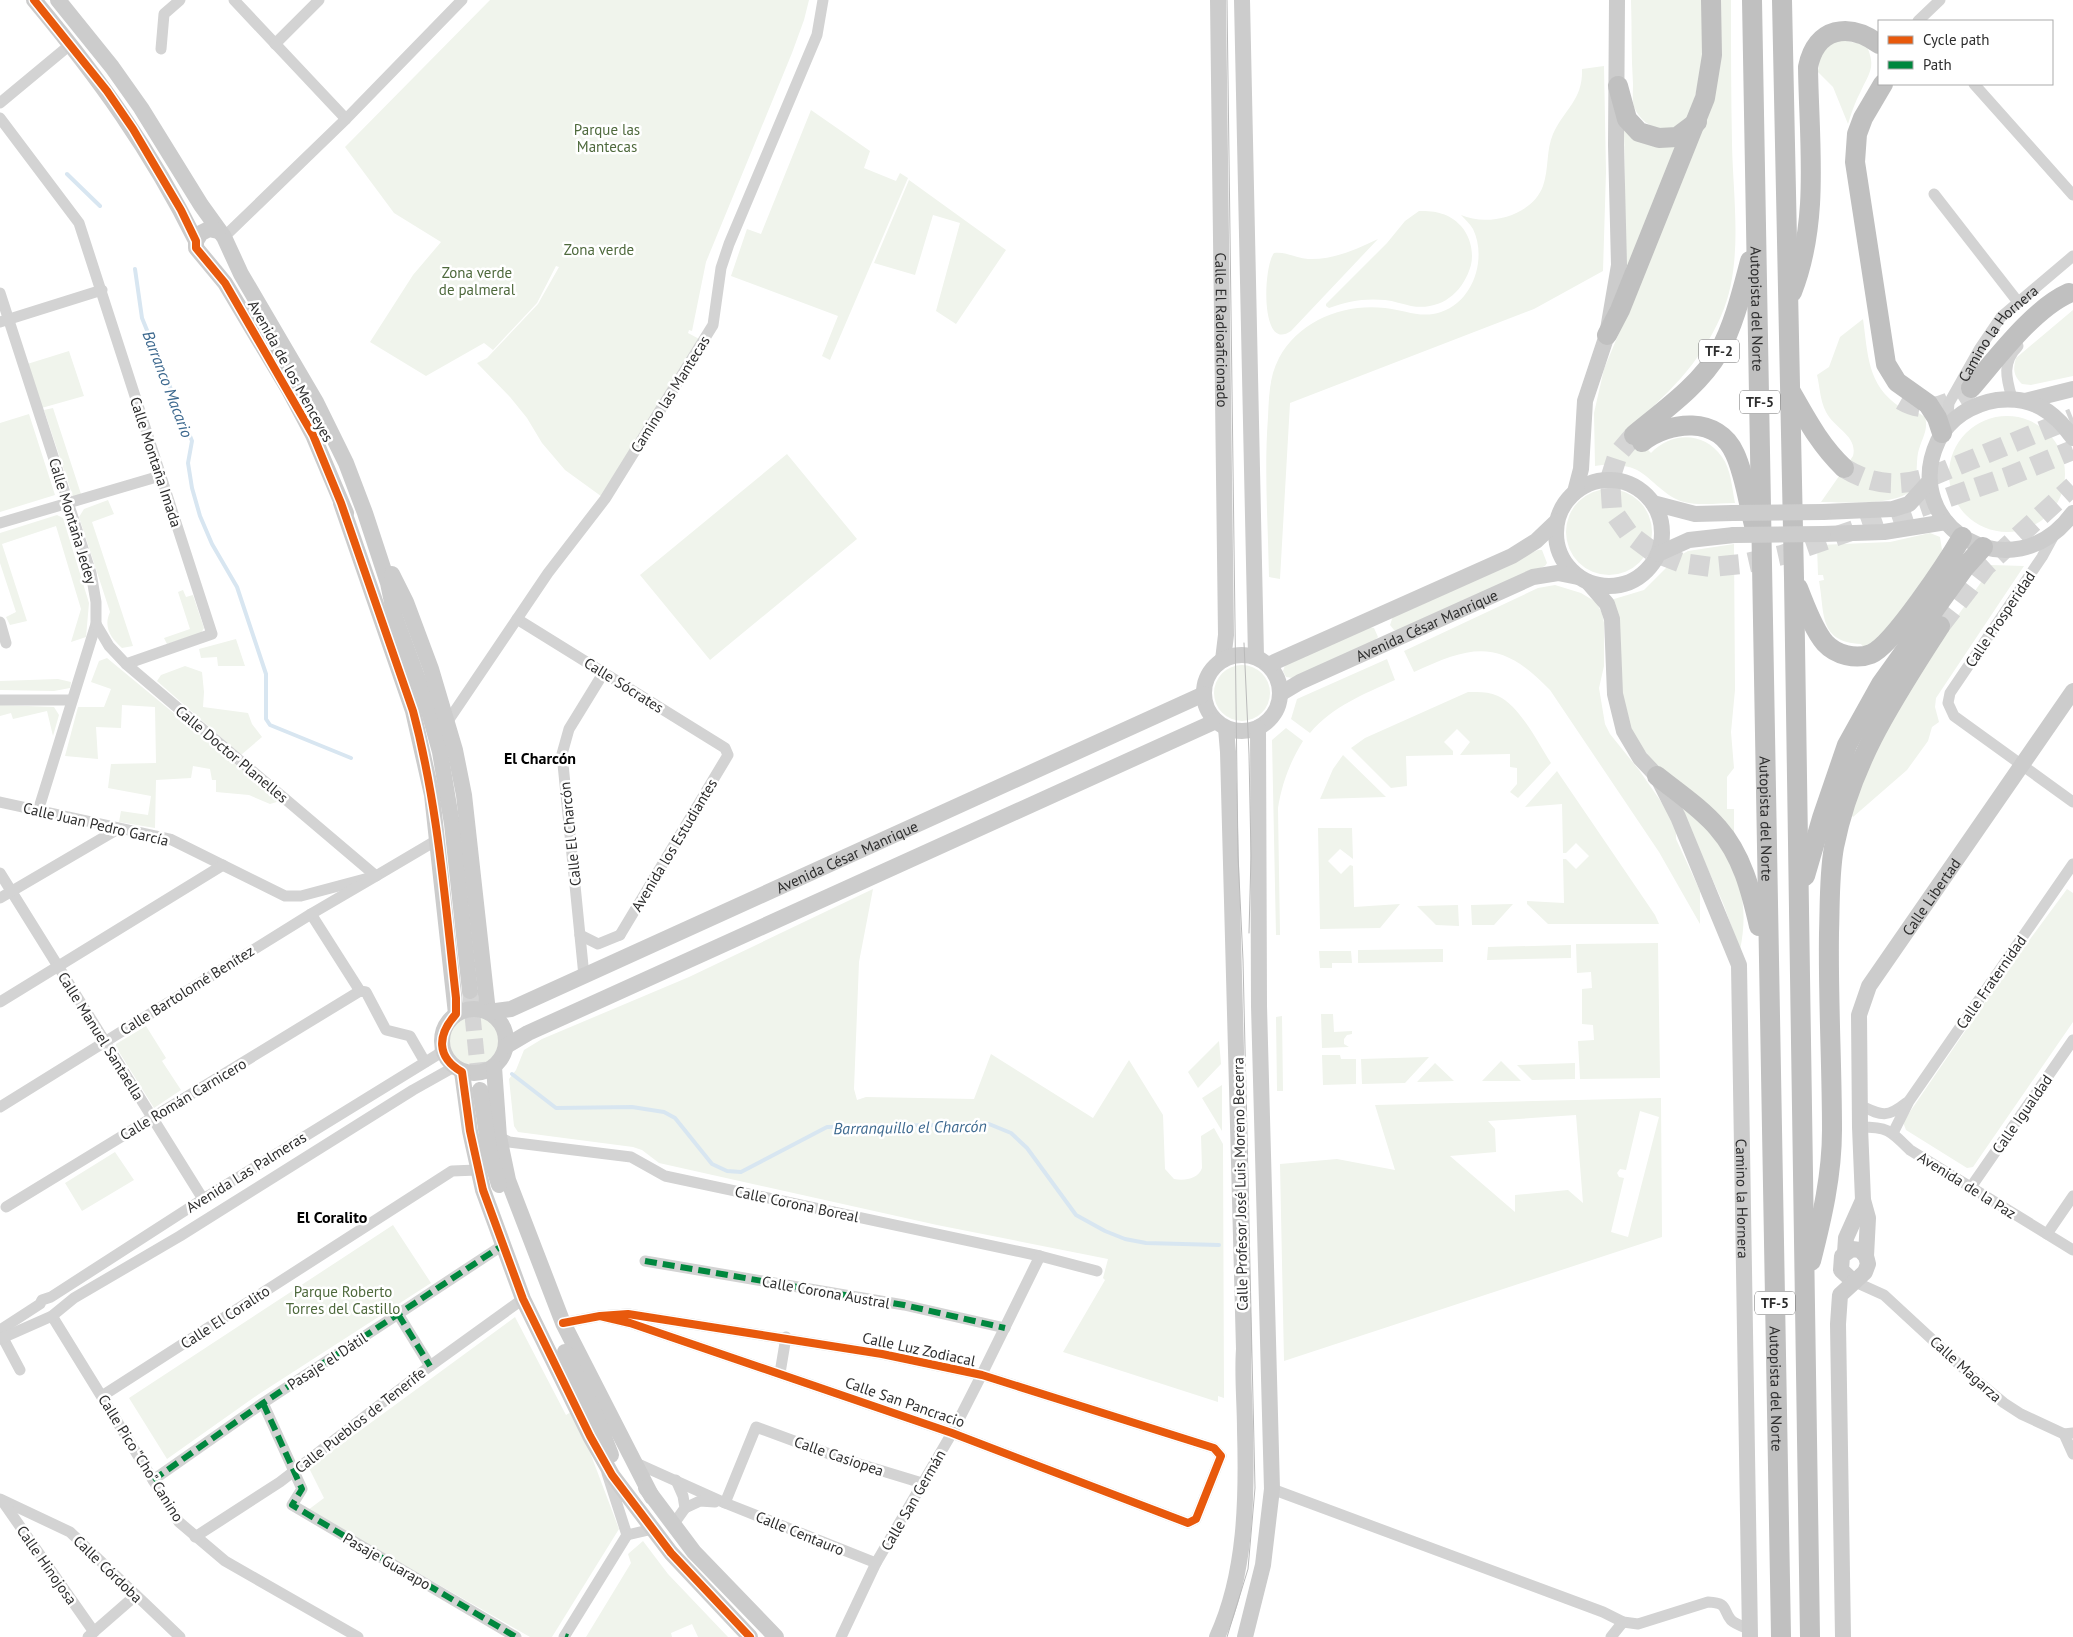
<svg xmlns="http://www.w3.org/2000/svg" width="2073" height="1637" font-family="'PT Sans',sans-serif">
<rect width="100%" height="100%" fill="#fff"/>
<!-- green -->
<path fill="#f0f4ec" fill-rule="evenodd" d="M490 0H809L804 20 792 53 706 262 692 331 689 330 688 333 703 341 605 499 565 470 542 443 527 418 510 397 477 363 487 358 538 304 559 267 556 266 537 303 493 350 484 343 426 376 370 342 413 275 441 242 394 213 345 147Z
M1631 0H1702C1703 30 1711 132 1663 129 1650 128 1639 119 1634 107 1632 100 1633 91 1633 84 1631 56 1632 28 1631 0Z
M1717 0H1731C1731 48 1731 96 1732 144 1733 199 1744 264 1721 316 1700 364 1666 396 1628 429L1651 453C1671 432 1704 431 1722 457 1731 469 1732 488 1735 503 1719 503 1700 506 1684 502 1665 497 1653 479 1637 470 1625 464 1607 464 1595 466L1594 413 1604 369 1668 215Z
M1837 39 1866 45C1877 67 1869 73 1860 93 1855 102 1851 114 1848 124L1833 87 1818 72 1820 55Z
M1604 66 1606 172 1603 271 1534 309 1290 403 1280 579 1269 577C1268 524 1264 470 1268 417 1269 397 1269 377 1279 358 1299 320 1345 303 1385 308 1405 310 1421 319 1441 312 1474 301 1487 258 1473 229 1470 224 1465 219 1461 215 1488 227 1532 216 1543 186 1549 169 1546 150 1553 134 1565 108 1583 100 1582 69Z
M811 110 870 151 864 168 896 181 900 173 908 178 830 360 822 356 838 316 731 276 747 229 761 234Z
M1624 125 1682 143 1626 280Z
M909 180 1006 250 956 324 936 311 960 223 933 215 915 275 874 263Z
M1419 211C1436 211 1449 213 1461 226 1470 236 1474 252 1471 265 1463 293 1441 311 1411 306 1402 304 1394 301 1385 300 1365 298 1347 301 1329 308L1326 306V304L1387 243 1405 221Z
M1378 239 1291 331C1260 353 1263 267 1274 253 1285 251 1296 258 1308 259 1333 260 1355 250 1378 239Z
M2073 310V376L2031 385 2022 384C2013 375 2013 369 2016 358Z
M1863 319C1868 354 1867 385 1900 407L1903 403 1925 417C1929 431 1921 439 1918 453 1916 463 1918 478 1913 487 1904 507 1841 502 1821 502L1853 456C1858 436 1835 429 1826 412 1820 400 1820 388 1817 375L1829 367 1840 337Z
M69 351 84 396 38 409 24 365Z
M53 408 81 494 73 497 44 410Z
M29 414 55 495 0 512V423Z
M1949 474a58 58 0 1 1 116 0a58 58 0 1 1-116 0Z
M787 454 857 539 710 660 640 575Z
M1566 532a43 43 0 1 1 86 0a43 43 0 1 1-86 0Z
M108 500 114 514 92 522 133 646 122 648C111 638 103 627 110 612L79 517 84 509Z
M57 515 63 518 89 603 86 637 71 642 81 609 56 526 2 544 27 621 10 625 6 617 16 612 0 563V533Z
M1930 533 1940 537 1942 550 1939 558 1885 633 1864 648 1861 644C1818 642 1825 613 1819 581L1824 580 1823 575H1818L1817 546 1819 545 1890 542Z
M1734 544 1735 690 1731 732 1734 768 1727 777V809H1734V842C1698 807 1632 755 1623 705 1616 671 1616 636 1613 602L1614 599 1644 590 1677 557 1688 551Z
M1538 550H1542L1547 563 1545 566 1399 630H1394L1390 625 1393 616Z
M1991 565 2024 566 1936 698 1935 707 1939 722 1932 727 1928 741 1907 770 1853 817 1849 812 1867 762 1925 663 1986 575 1980 569Z
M1555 585 1581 593 1596 602 1602 613 1604 623V666L1599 688 1605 724 1610 734 1639 770 1671 816 1676 829V839L1700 891V924L1659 852 1550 690C1501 639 1474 644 1414 672L1404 651 1538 588Z
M183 590 186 597 193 595 204 628 201 633 167 644 164 638 190 629 178 592Z
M1368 627 1374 628 1378 637 1374 641 1293 678 1286 677 1283 671 1285 665Z
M236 639 245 666H218L217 657 201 658 199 649Z
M107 658 280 801 270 804 249 795 216 792V780H212L210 769 193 766 191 778 156 780 155 828 119 822 121 811 148 815 151 796 108 788 111 764 156 763 155 707 122 705 121 728 96 727 98 759 65 756 78 707H104L111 689 91 682 99 661Z
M1387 659 1395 680C1364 694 1333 706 1310 733L1291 719 1297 699Z
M1214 693a28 28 0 1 1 56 0a28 28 0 1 1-56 0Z
M185 666 202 672 204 692 203 707 248 713 252 724 262 737 241 755 157 681 161 675Z
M58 679 71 682 70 688 54 691 0 690V681Z
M1468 692C1478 692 1488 691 1498 696 1520 706 1538 743 1551 763L1518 798 1510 792 1517 784V768L1510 767V754L1460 755 1470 742 1457 729 1444 742 1453 751V755L1406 756 1407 786 1391 788 1351 748 1365 738Z
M0 705 54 707 59 715 53 736 47 711 13 719 11 713 0 716Z
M1286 728 1303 741C1290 762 1282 783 1278 808L1280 935H1276L1272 740Z
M1343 755 1386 797 1320 799 1333 769Z
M1557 771 1655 915 1659 924H1548L1527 904V901L1564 903 1563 859H1566L1576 869 1589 856 1576 843 1566 853H1563L1562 804 1525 807Z
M1682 806C1730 844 1753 889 1740 950L1723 903 1682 811Z
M1318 828H1352L1353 859 1340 849 1328 861 1341 874 1350 865 1353 866 1354 907 1400 904 1380 928 1320 929Z
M873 889 859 962 854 1089 857 1100 866 1097 974 1099 991 1054 1093 1118 1129 1060 1163 1115 1165 1169 1174 1179C1185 1181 1198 1179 1202 1168L1201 1136 1214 1128 1223 1144 1224 1398 1218 1396V1402L1063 1352 1105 1280 1103 1278 1108 1259 937 1225 659 1163 642 1150 633 1147 518 1132 514 1126 509 1079 516 1070 524 1050 542 1039 689 977Z
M2067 889 2073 893V1022L1973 1167 1967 1168 1906 1130 1903 1122 2000 980Z
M1513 904 1494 925H1472L1471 905Z
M1458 905 1459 926 1436 925 1417 906Z
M1658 943 1660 1078 1580 1079 1578 1041 1594 1040 1593 1025 1582 1024V989L1592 988 1591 972 1577 973 1576 944Z
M1571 945V958L1487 960 1488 947Z
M1443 949V962L1358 963V950Z
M1319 951H1351L1352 963H1332V968H1320Z
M1321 1014H1333L1334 1032 1352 1031V1034L1347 1035 1344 1039V1044L1349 1047 1322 1048Z
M448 1041a26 26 0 1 1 52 0a26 26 0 1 1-52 0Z
M1282 1016 1283 1091H1277L1276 1017Z
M146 1026 166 1058 162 1061 181 1090 154 1108 116 1047V1044Z
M1219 1041 1221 1064 1198 1088 1188 1072Z
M1322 1055H1340L1341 1059H1356V1084L1323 1085Z
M1429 1057 1405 1083 1362 1084 1361 1059Z
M1501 1061 1521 1081H1482Z
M1435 1063 1454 1081 1417 1082Z
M1575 1063V1079L1532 1080 1517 1065Z
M1222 1085V1131L1202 1098Z
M1661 1098 1662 1237 1284 1361 1280 1164 1337 1159 1395 1170 1375 1105ZM1640 1111 1659 1117 1628 1237 1611 1232 1624 1178 1619 1177 1617 1173 1620 1169 1626 1170ZM1576 1115 1583 1203 1568 1190 1515 1195V1212L1450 1156 1496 1152 1495 1129 1488 1121Z
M115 1152 134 1180 82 1211 65 1183Z
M393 1225 431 1283 259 1394 167 1459 129 1398Z
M515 1317 566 1415 574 1410 619 1529 552 1637H530L308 1510 324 1498 309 1468Z
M643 1541 668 1574 728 1637H698L692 1624 671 1633 672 1637H586L631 1563 628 1554Z"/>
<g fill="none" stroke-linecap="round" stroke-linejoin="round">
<!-- stream -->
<path stroke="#d8e6f1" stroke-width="4" d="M67 174 100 206
M135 269 142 318 192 441 188 463 192 488 200 516 212 544 237 587 266 674V719L270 725 351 758
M512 1074 556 1108 632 1107 664 1112 675 1118 712 1164 727 1171 741 1172 827 1127 989 1124 1011 1133 1027 1148 1076 1215 1105 1231 1125 1239 1146 1243 1219 1245"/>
<!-- secondary-tunnel -->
<path stroke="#d5d5d5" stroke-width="16" stroke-dasharray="16 8" stroke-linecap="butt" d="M470 991 480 1090"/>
<!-- highway-tunnel -->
<path stroke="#d5d5d5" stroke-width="20" stroke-dasharray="20 10" stroke-linecap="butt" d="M1901 400C1927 415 1949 406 1971 388
M1634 435 1618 454 1610 479 1612 510 1629 534 1653 552 1682 563 1711 567 1742 564 1782 555 2007 477 2073 450
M1844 468C1872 485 1896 487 1927 478L2073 418
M1940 626 1986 566 2073 486"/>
<!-- street -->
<g stroke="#d3d3d3" stroke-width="11">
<path d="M234 0 346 119"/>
<path d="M1918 21 1940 0"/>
<path d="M275 44 319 0"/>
<path d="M161 49 164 14 180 0"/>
<path d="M1974 84 2073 195"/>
<path d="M0 103 71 44"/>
<path d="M0 118 79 223 212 634 126 664"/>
<path d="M1934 194 2018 302"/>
<path d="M224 237 346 119 462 0"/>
<path d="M0 293 91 573 96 602V624L38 811"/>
<path d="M0 322 102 290"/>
<path d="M2012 398C2006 378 2002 362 2018 346"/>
<path id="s1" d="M1947 426 1949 403 1980 348 2001 317 2073 256"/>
<path d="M0 523 160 476"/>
<path d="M2054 535 2042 557 1950 693 1948 703 1954 716 2073 802"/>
<path d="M517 619 725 748 728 755 620 935"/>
<path d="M0 622 6 643"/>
<path d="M0 700H71"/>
<path d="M448 721 548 573 605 499 713 325 721 268 729 244 817 35 823 0"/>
<path d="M0 802 170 839 285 896H301L376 876 437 840"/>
<path d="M0 873 203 1199"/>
<path d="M0 898 118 829"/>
<path d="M311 914 360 991 366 992 386 1030 410 1036 425 1062"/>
<path d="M580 935 598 944 620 935"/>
<path d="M584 976 562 754 569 729 604 672"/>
<path d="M0 1002 223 865"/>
<path d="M1859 1105C1881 1115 1886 1119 1906 1103"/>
<path d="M0 1107 311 914 376 876 126 664 109 646 96 624"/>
<path d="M1860 1127C1888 1127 1890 1130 1910 1150L2073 1250"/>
<path d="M1893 1133 1909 1101 2073 864"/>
<path d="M499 1137 509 1142 631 1157 665 1176 1040 1256 1097 1271"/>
<path d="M1971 1187 2073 1040"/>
<path d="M6 1207 360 991"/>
<path d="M2047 1234 2073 1196"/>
<path d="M645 1261 904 1305 1005 1328"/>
<path d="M1853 1281 1884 1295 1976 1380 2004 1403 2021 1414 2064 1434"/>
<path d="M398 1314 430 1366"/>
<path d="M52 1316 179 1522 225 1561 358 1637"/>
<path d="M563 1323 600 1316 628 1314 882 1354 982 1375 1214 1448 1221 1456 1196 1519 1188 1523 952 1433 630 1323 600 1316"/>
<path d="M0 1330 40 1304 42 1300 51 1297 203 1199 437 1055 443 1049"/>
<path d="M3 1338 20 1370"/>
<path d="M0 1339 52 1316 74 1298 180 1236 413 1090 454 1067"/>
<path d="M780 1373 786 1337"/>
<path d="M102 1396 452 1171 477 1170"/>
<path d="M263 1403 302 1489 292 1505 516 1637"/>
<path d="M2073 1433 2064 1434 2073 1454"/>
<path d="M636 1463 725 1503 876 1563"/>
<path d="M607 1473 627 1535"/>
<path d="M153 1480 263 1403 503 1245"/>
<path d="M1272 1489 1603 1612 1623 1622 1638 1624 1708 1602C1729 1603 1722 1609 1731 1620 1735 1624 1744 1627 1749 1629"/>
<path d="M0 1499 70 1532 180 1637"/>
<path d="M3 1502 94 1632"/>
<path d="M725 1503 756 1427 843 1459 922 1483"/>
<path d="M685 1508 700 1501 715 1502"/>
<path d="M673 1525 685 1508 683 1496 676 1480"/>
<path d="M627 1535 653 1529"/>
<path d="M195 1537 280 1482 430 1366 523 1299"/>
<path d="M88 1637 135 1596"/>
<path d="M564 1637 627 1535"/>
<path d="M841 1637 876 1563 952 1433 979 1380 1040 1256"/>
<path d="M1611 1637 1623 1622"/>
</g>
<!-- secondary -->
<g stroke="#ccc" stroke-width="16">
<path d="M34 0C98 77 151 150 196 241"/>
<path d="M58 0 112 67 141 108 201 205 224 237 241 274 316 402 346 463 365 513 388 583 395 617 426 701 440 752 452 824 470 991"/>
<path id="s2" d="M1218 0 1226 635 1223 660"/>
<path d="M1242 0 1256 657"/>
<path d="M218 231 209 229 201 233 196 241V248L225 283 289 390 313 435 346 513"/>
<path d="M2025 401 2073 389"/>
<path d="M2073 438C2054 411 2032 396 1997 400 1972 404 1949 418 1938 441 1898 527 2013 595 2073 513"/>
<circle cx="1609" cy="533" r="53"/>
<path d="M1575 492 1581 469 1585 401 1607 335 1619 265 1616 145 1617 0"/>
<path d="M341 503 413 711 432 795 456 1014"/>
<path d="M1653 503 1695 514 1733 513"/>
<path d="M1823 512 1893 509 1909 504 1929 482"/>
<path d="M1823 534 1884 532 1946 522"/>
<path d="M1658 554 1689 540 1734 535"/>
<path d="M392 574 406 602 431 669 455 750 464 795 488 1012"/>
<path id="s3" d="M1588 582 1607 604 1612 619 1615 694 1624 731 1640 758 1657 776 1678 817 1739 965 1750 1637"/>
<circle cx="1242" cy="693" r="38"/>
<path d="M1268 665 1512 556 1536 541 1557 521"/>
<path id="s4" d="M1280 694 1300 682 1533 577 1558 573 1578 577"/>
<circle cx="474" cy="1041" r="32"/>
<path id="s5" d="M488 1012 511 1009 1204 694"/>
<path d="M506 1046 528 1033 1216 721"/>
<path d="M494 1067 499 1137 508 1180 563 1323 652 1497"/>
<path d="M462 1072 470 1131 483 1190 523 1299 590 1436 612 1475 671 1553 750 1637"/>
<path d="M480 1090 490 1155 499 1185"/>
<path d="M1845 1253 1846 1238 1863 1200"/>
<path d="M1853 1281 1841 1270 1842 1256 1852 1249 1860 1250 1866 1256"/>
<path d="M565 1352 595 1414 611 1455"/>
<path d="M646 1488 694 1552 776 1637"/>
<path d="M1217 1637C1246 1574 1247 1498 1245 1430 1245 1402 1242 1376 1244 1349L1228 752 1226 728"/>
<path d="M1245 1637 1263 1565 1272 1489 1259 1006 1258 728"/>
<path id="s6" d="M1843 1637 1838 1324 1840 1295 1865 1272 1868 1264 1866 1256 1868 1218 1863 1200 1860 1127 1859 1015 1869 986 2073 691"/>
</g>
<!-- highway -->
<g stroke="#c0c0c0" stroke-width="20">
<path id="s7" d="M1752 0 1781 1637"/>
<path d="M1782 0 1794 578 1810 1637"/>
<path d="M1883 84 1863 118 1857 134 1855 162 1886 364 1897 382 1928 404 1937 418 1942 433"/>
<path d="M1618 86 1627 119 1639 132 1659 138 1677 137 1697 122"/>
<path d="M1792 292C1820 221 1809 142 1808 67 1816 27 1849 22 1879 44"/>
<path d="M1607 335 1620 310 1705 98 1712 55 1711 0"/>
<path d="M1971 388C1997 358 2033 309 2069 293"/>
<path d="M1791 392C1807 420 1820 445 1844 468"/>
<path d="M1634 435C1664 410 1699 386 1719 352 1734 325 1742 291 1750 261"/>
<path d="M1642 442C1669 421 1718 415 1735 454 1745 476 1748 502 1754 525"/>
<path d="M1798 588C1805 605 1813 629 1825 643 1836 655 1856 660 1871 654 1893 645 1948 561 1962 537"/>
<path d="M1657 776C1677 792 1701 808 1718 828 1742 855 1751 891 1759 926"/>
<path d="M1805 876 1822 818 1847 745 1881 684 1965 567 1983 547"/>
<path d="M1811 1261C1822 1218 1832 1175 1832 1130 1832 1065 1828 999 1829 933 1830 905 1829 875 1834 847 1851 761 1894 698 1940 626"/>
</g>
<!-- tram -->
<path stroke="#bababa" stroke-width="1" d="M1227 0 1238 856 1243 960 1255 1488 1248 1569 1227 1637
M1244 643 1249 754 1251 856 1249 933"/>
<!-- secondary-bridge -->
<path stroke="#ccc" stroke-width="16" d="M1733 513 1823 512
M1734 535 1823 534"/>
<!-- quiet -->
<path stroke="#00873e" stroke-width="6" stroke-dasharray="12 6" stroke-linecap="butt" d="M645 1261 904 1305 1005 1328
M398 1314 430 1366
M263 1403 302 1489 292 1505 516 1637
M153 1480 263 1403 503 1245
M565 1636 568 1637"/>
<!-- cycleway casing -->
<g stroke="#fff" stroke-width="11">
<path id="cycleway" d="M34 0 107 91 133 129 181 210 196 241V248L225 283 313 435 341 503 413 711C438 805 445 902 456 998V1014C437 1035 436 1057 462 1072L470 1131 483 1190 523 1299 590 1436 612 1475 671 1553 750 1637
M563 1323 600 1316 628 1314 882 1354 982 1375 1214 1448 1221 1456 1196 1519 1188 1523 952 1433 630 1323 600 1316"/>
</g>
<!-- cycleway -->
<use href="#cycleway" stroke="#e8590c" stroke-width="8"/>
</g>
<g text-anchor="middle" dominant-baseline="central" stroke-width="5" stroke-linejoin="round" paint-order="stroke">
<!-- shield labels -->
<g fill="#fff" stroke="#6d6d6d" stroke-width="1">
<rect x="1699" y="339.5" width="40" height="23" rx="4"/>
<rect x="1740" y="390.5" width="40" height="23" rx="4"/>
<rect x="1755" y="1291.5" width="40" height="23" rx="4"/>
</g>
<g font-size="14" font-weight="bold" fill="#2e2e2e">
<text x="1719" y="351">TF-2</text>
<text x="1760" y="402">TF-5</text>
<text x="1775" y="1303">TF-5</text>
</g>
<!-- park labels -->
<g font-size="15" fill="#4e693c" stroke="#fff">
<text x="607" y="129">Parque las<tspan x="607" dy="17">Mantecas</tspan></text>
<text x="599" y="249">Zona verde</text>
<text x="477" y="272">Zona verde<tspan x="477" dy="17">de palmeral</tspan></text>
<text x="343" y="1291">Parque Roberto<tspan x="343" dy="17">Torres del Castillo</tspan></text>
</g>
<!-- street labels -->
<g font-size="15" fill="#2e2e2e" stroke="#fff">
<text stroke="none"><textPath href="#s7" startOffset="309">Autopista del Norte</textPath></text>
<text stroke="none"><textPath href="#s2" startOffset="330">Calle El Radioaficionado</textPath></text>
<text stroke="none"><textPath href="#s1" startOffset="109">Camino la Hornera</textPath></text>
<text transform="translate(291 371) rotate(61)">Avenida de los Menceyes</text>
<text transform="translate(670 394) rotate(-58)">Camino las Mantecas</text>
<text transform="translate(156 462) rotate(72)">Calle Montaña Imada</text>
<text transform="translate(73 521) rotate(73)">Calle Montaña Jedey</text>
<text transform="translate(2000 619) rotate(-56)">Calle Prosperidad</text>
<text stroke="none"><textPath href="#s4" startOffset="162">Avenida César Manrique</textPath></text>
<text transform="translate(624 685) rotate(32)">Calle Sócrates</text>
<text transform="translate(232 754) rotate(40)">Calle Doctor Planelles</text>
<text stroke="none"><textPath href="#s7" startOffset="819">Autopista del Norte</textPath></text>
<text transform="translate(96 824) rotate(13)">Calle Juan Pedro García</text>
<text transform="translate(570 834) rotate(-96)">Calle El Charcón</text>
<text transform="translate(674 845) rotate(-59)">Avenida los Estudiantes</text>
<text stroke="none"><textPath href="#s5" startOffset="392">Avenida César Manrique</textPath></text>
<text stroke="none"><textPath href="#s6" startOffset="774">Calle Libertad</textPath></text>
<text transform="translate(1991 982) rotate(-55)">Calle Fraternidad</text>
<text transform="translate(187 990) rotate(-32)">Calle Bartolomé Benítez</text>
<text transform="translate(101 1036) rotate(58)">Calle Manuel Santaella</text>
<text transform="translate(183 1099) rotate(-31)">Calle Román Carnicero</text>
<text transform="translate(2022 1114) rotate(-55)">Calle Igualdad</text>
<text transform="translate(246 1172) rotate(-32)">Avenida Las Palmeras</text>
<text transform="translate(1240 1184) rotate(-91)">Calle Profesor José Luis Moreno Becerra</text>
<text transform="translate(1967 1185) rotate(32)">Avenida de la Paz</text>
<text stroke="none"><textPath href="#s3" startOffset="654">Camino la Hornera</textPath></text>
<text transform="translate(797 1204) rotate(12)">Calle Corona Boreal</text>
<text transform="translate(826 1292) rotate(10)">Calle Corona Austral</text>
<text transform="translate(225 1317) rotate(-33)">Calle El Coralito</text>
<text transform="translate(919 1349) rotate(12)">Calle Luz Zodiacal</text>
<text transform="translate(327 1361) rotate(-33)">Pasaje el Dátil</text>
<text transform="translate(1966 1369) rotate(42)">Calle Magarza</text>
<text stroke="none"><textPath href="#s7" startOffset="1389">Autopista del Norte</textPath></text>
<text transform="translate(905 1402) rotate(19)">Calle San Pancracio</text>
<text transform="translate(360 1420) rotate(-38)">Calle Pueblos de Tenerife</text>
<text transform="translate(839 1456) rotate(19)">Calle Casiopea</text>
<text transform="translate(141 1458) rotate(58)">Calle Pico "Cho" Canino</text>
<text transform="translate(913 1500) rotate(-60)">Calle San Germán</text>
<text transform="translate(800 1533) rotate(22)">Calle Centauro</text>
<text transform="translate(387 1561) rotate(30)">Pasaje Guarapo</text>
<text transform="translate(47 1565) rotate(55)">Calle Hinojosa</text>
<text transform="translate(108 1569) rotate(44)">Calle Córdoba</text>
</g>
<!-- water labels -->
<g font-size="16" font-style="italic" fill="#3d698f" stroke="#fff">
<text transform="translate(168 384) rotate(69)">Barranco Macario</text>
<text transform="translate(910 1127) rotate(-1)">Barranquillo el Charcón</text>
</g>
<!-- neighbourhood labels -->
<g font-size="16" font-weight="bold" fill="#000" stroke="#fff">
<text x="540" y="758">El Charcón</text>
<text x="332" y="1217">El Coralito</text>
</g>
</g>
<!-- legend -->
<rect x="1878" y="20" width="175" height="65" fill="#ffffff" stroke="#ababab"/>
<rect x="1888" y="36" width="25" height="8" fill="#e8590c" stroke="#ababab"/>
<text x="1923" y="45" font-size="15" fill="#2e2e2e">Cycle path</text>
<rect x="1888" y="61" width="25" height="8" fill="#00873e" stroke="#ababab"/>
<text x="1923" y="70" font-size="15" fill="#2e2e2e">Path</text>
</svg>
